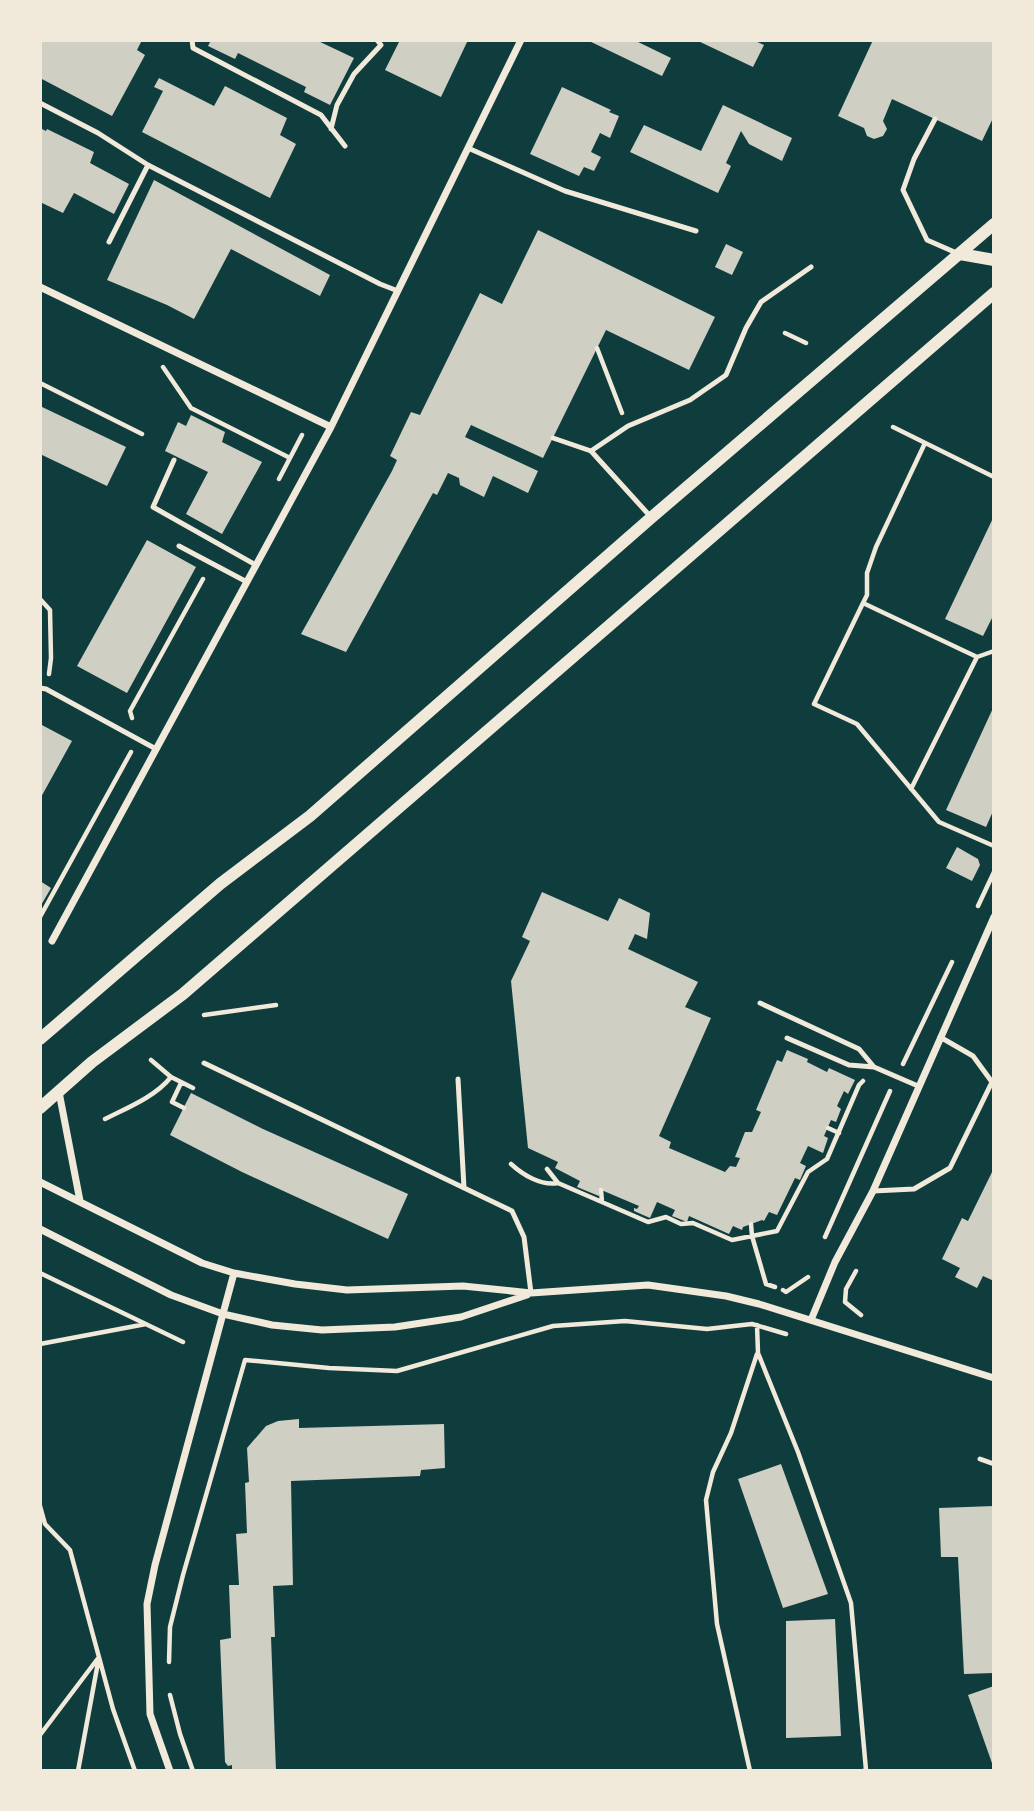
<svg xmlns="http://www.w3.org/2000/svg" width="1034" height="1811" font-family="Manrope,sans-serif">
<rect width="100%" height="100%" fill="#0f3d3e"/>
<!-- building -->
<path fill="#cfcfc3" d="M40 40H142L137 50 145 55 112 116 40 78Z
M211 40H316L354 58 330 105 304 92 306 87 238 53 235 59 208 46Z
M400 40H468L441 97 385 70Z
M587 40H634L671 58 662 76Z
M696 40H753L764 45 753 67Z
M873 40H994V116L982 141 892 99 883 121 887 129 883 136 874 139 867 136 864 128 838 116Z
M159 78 214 106 225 86 287 118 280 135 296 144 270 198 142 132 163 91 154 87Z
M562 87 611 110 609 112 619 116 610 138 600 133 591 152 601 157 594 171 584 167 579 176 530 154Z
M723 105 792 138 782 161 749 144 741 131 726 163 731 166 718 193 630 152 644 125 701 151Z
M40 128 46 131 47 129 94 152 90 163 129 184 114 214 74 193 63 213 40 202Z
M154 180 330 275 320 296 231 249 194 319 167 305 107 280Z
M538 230 715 317 689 370 606 330 543 458 471 425 465 437 538 471 528 493 493 476 484 497 460 485 459 478 448 473 437 495 433 493 346 652 301 634 392 471 397 460 390 456 411 412 420 415 480 293 502 304Z
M726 244 743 252 732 275 715 267Z
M40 406 126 447 107 486 40 454Z
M191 415 225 432 222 442 262 462 222 534 186 514 208 472 165 451 178 422 186 426Z
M994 516V614L983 636 945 619Z
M147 540 196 567 127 693 77 666Z
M994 706V809L986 827 946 810Z
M40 724 72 741 40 799Z
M957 847 978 859 980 865 972 881 946 868Z
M40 881 51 888 40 907Z
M542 892 608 921 619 898 650 913 647 939 635 934 628 949 698 982 685 1007 711 1018 659 1136 671 1142 669 1148 725 1172 730 1166 736 1167 740 1158 735 1157 745 1132H752L761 1112 756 1110 777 1060 782 1062 787 1050 808 1059 807 1062 827 1072 829 1068 855 1080 848 1094 844 1091 837 1106 841 1109 836 1122 831 1120 824 1136 828 1138 823 1153 808 1146 800 1163 806 1166 800 1180 795 1178 777 1215 769 1212 764 1221 762 1220 743 1227 742 1230 733 1226 729 1234 689 1216 687 1222 672 1216 675 1210 657 1202 650 1218 634 1211V1208L637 1209 639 1206 599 1189V1196L577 1187 580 1181 555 1168 558 1162 528 1148 511 981 530 941 522 937Z
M191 1093 263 1129 408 1194 388 1239 242 1172 170 1135Z
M994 1168V1281L983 1276 977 1288 955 1277 960 1268 942 1259 962 1218 968 1221Z
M299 1419V1428L444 1424 445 1468 421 1470 420 1476 291 1481 293 1585 273 1586 275 1637H271L276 1771H232V1765L228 1766 225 1762 220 1640 231 1638 229 1585H239L236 1534 247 1533 245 1483 249 1482 247 1448 266 1426 278 1421Z
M781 1464 828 1594 783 1608 738 1479Z
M994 1506V1673L964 1674 958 1557H941L939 1508Z
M835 1619 841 1736 786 1738V1621Z
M994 1686V1766H993L968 1695Z"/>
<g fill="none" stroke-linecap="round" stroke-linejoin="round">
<!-- path -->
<path stroke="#f1e9da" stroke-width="4.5" d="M785 333 806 343
M597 348 622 413
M163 367 191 408 290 458
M40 383 142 434
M893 427 994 477
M925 443 876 547 867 573V595L863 603 977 657 994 651
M279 479 302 435
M40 599 50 610 51 658 49 674
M863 603 814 704 857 724 939 822 994 846
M132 718 130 711 203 579
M911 789 977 657
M978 906 994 872
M40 917 131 752
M204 1015 276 1005
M151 1060 171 1077 193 1088
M903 1064 952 962
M181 1083 172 1102 184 1108
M105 1119C127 1108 155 1097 171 1077
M828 1128 839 1133
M511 1164C523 1175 541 1186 558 1183
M547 1169 558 1183 648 1222 666 1217 681 1224 693 1223 732 1240 777 1231 808 1172 827 1159 859 1085 863 1081
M601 1190 602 1202
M751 1224 752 1236 766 1284 775 1287
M825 1237 890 1091
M856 1271 846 1289 845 1302 861 1315
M40 1273 183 1342
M783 1290 786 1292 808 1277
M757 1325 758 1353 798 1452 851 1603 866 1770 863 1771
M40 1344 146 1324
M40 1506 45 1524 70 1550 113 1709 135 1771
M169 1662 170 1627 183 1575 245 1360 329 1368 397 1371 553 1326 625 1321 707 1329 752 1324 786 1334
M170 1695 180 1734 193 1771
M40 1735 99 1657 78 1771
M750 1771 717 1624 706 1500 713 1472 731 1433 757 1354"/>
<!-- service -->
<path stroke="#f1e9da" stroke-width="5" d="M192 40 193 48 321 115 345 146
M40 103 98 133 148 165 380 284 398 291
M935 119 914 159 903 190 927 240 959 254
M331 129 337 105 354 74 381 45 377 40
M468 148 565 191 696 231
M109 242 148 165
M553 438 591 451
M174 460 153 507 256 565
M650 516 591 451 628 426 690 400 726 375 746 328 761 302 811 267
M179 546 247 582
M40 688 46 689 156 749
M760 1003 859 1049 874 1067 918 1086
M787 1038 849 1065 874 1067
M204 1063 512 1211 524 1237 531 1293
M458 1079 464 1188
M873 1191 914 1189 950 1168 992 1082 973 1056 940 1037
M980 1459 994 1464"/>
<!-- minor -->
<path stroke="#f1e9da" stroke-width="7" d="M40 287 331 427
M52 941 331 427 521 40
M59 1092 80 1201
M40 1182 202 1263 234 1273 295 1284 347 1290 463 1286 531 1293 648 1285 726 1296 759 1304 994 1378
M40 1229 171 1295 223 1314 272 1325 322 1330 395 1327 461 1317 527 1295
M811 1320 835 1262 873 1191 994 917
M170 1771 150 1714 147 1604 155 1565 234 1273"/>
<!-- tertiary -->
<path stroke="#f1e9da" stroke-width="12" d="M960 254 994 260
M40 1039 220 884 310 816 652 517 994 224
M40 1108 92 1062 183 994 994 293"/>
</g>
<!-- border -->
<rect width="1034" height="1811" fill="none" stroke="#f1e9da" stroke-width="84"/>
</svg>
